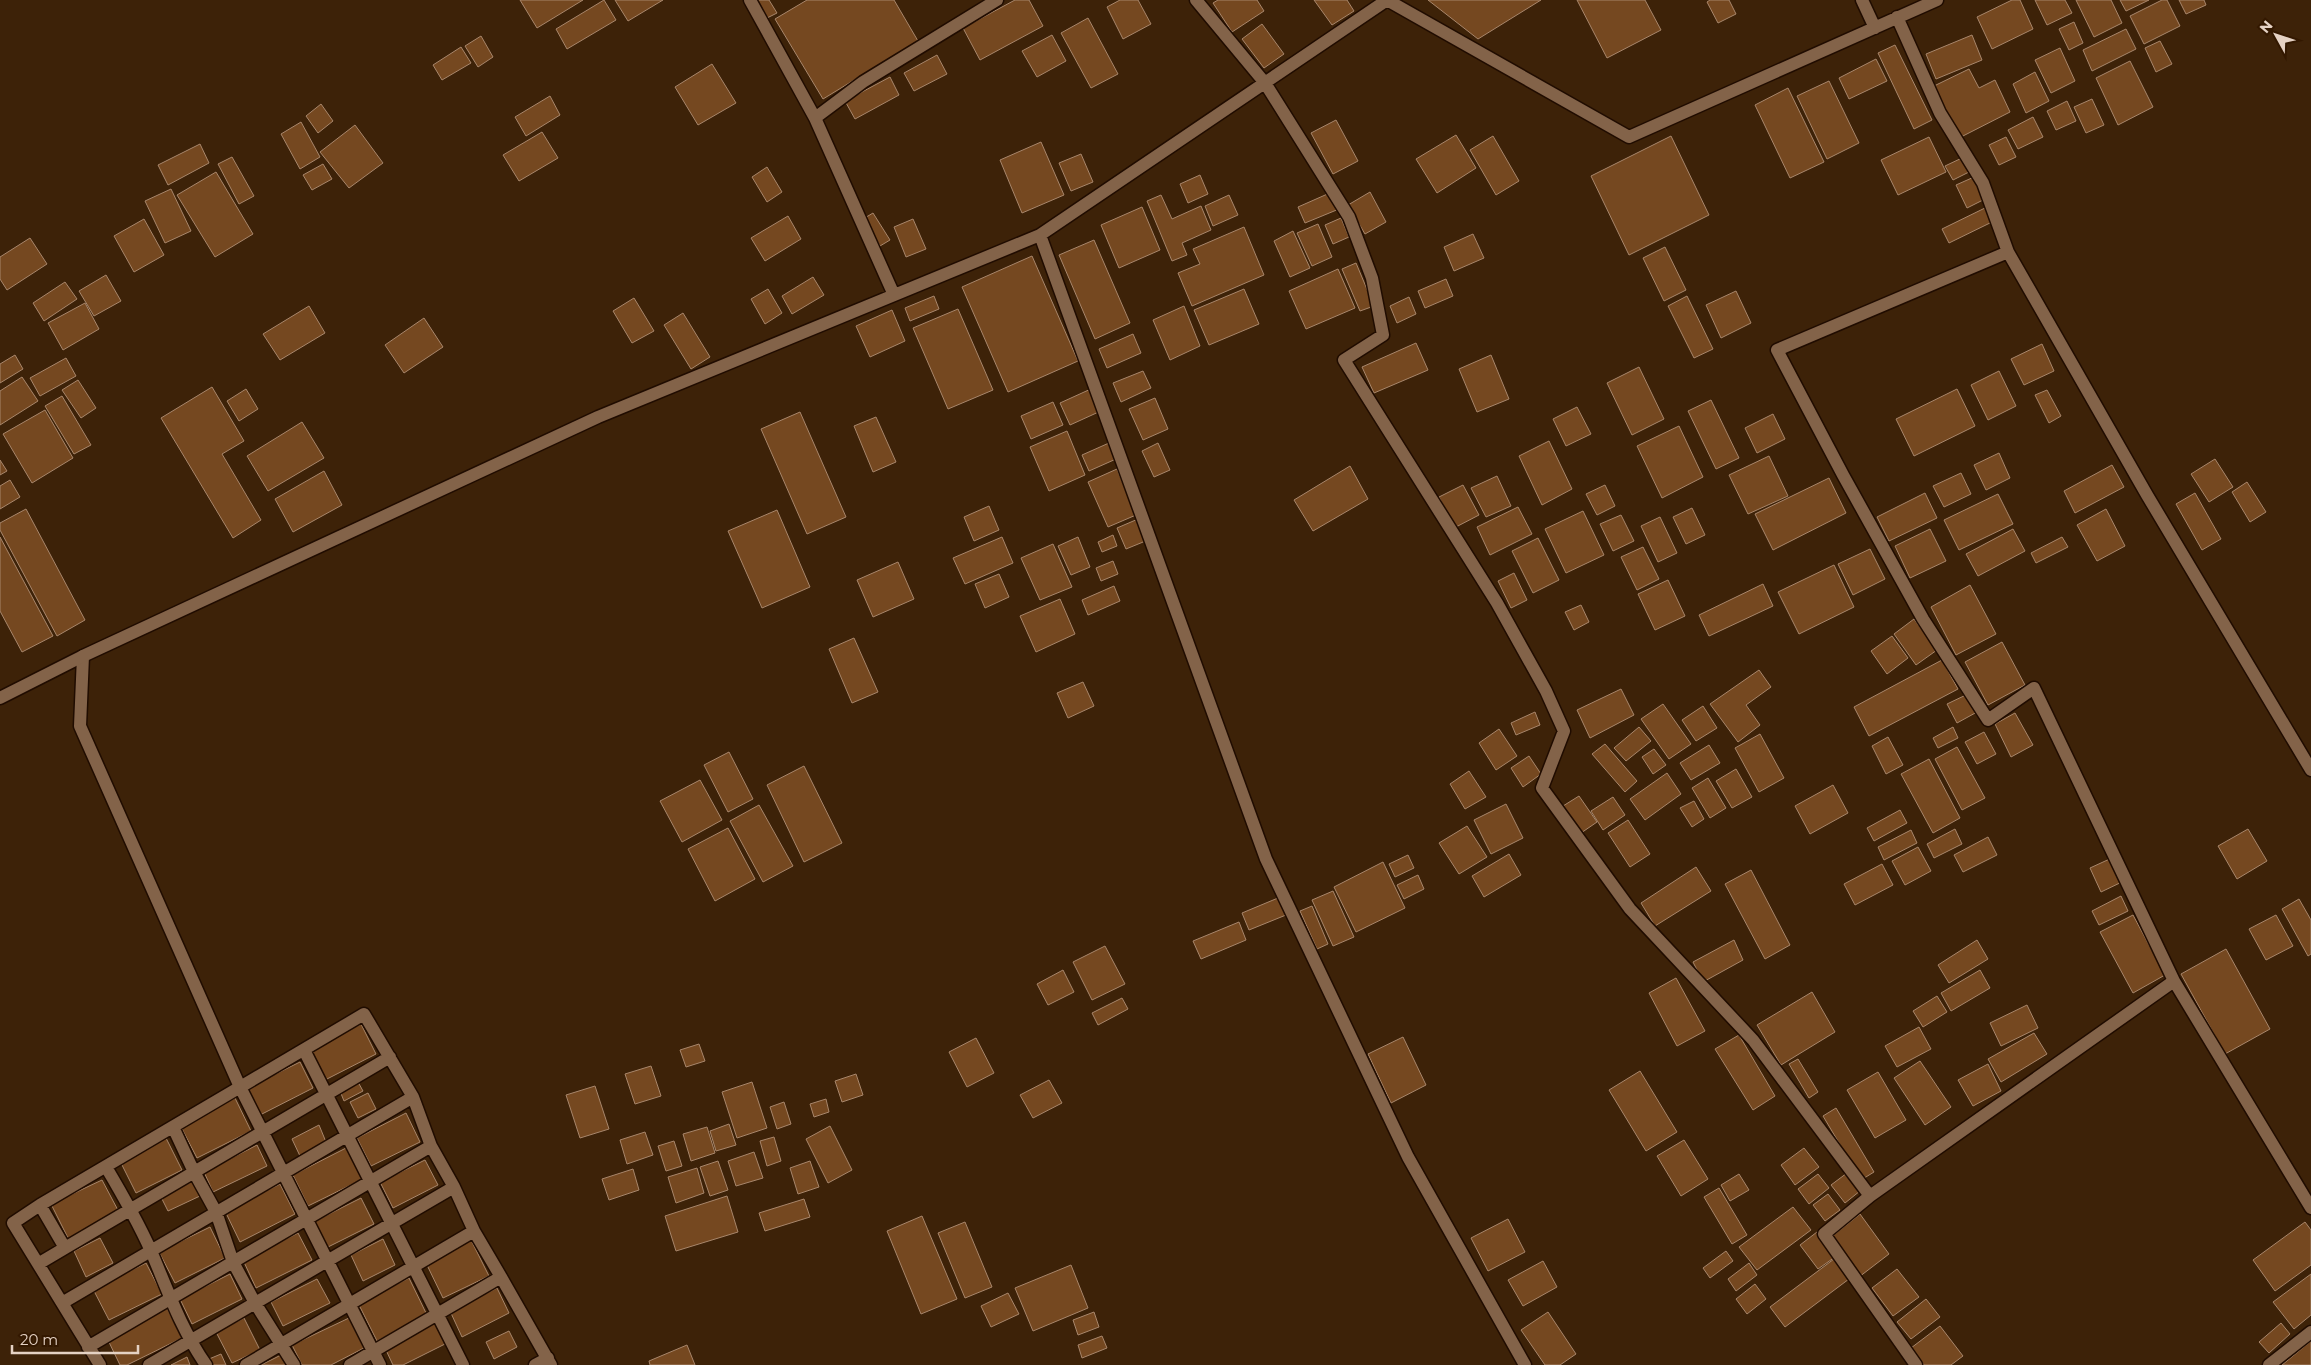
<svg xmlns="http://www.w3.org/2000/svg" width="2311" height="1365" font-family="Montserrat,sans-serif">
<rect width="100%" height="100%" fill="#3d2208"/>
<!-- building -->
<path fill="#754820" stroke="#a8866b" d="M520 0H583L537 28Z
M604 0 616 20 567 49 556 29Z
M615 0H663L628 21Z
M756 0H769L777 13 767 18Z
M807 0H894L918 41 823 99 775 19Z
M1015 0H1029L1043 26 980 60 963 28Z
M1120 0H1138L1151 24 1123 39 1107 7Z
M1218 0H1257L1264 11 1232 32 1213 3Z
M1314 0H1347L1354 11 1332 25Z
M1428 0H1541L1478 39Z
M1577 0H1645L1661 30 1607 58Z
M1710 0H1729L1736 14 1718 23 1707 2Z
M2012 0H2020L2033 29 1992 49 1977 17Z
M2035 0H2065L2072 13 2047 25Z
M2076 0H2111L2122 23 2094 37Z
M2120 0H2149L2126 11Z
M2162 0H2167L2180 26 2144 44 2130 16Z
M2179 0H2204L2206 5 2186 14Z
M1088 18 1118 74 1091 88 1061 33Z
M2074 22 2083 43 2069 50 2059 29Z
M1262 24 1284 54 1264 68 1242 39Z
M2126 29 2136 49 2092 71 2083 50Z
M1052 35 1066 61 1037 77 1022 51Z
M1972 35 1982 60 1936 79 1926 54Z
M481 36 493 57 478 67 465 46Z
M2160 41 2172 64 2156 72 2145 48Z
M1895 45 1932 120 1914 129 1878 53Z
M461 47 471 63 442 80 433 65Z
M2060 48 2075 81 2051 93 2035 60Z
M937 55 947 74 914 91 904 73Z
M1876 59 1887 81 1849 99 1839 78Z
M2130 61 2153 107 2118 125 2096 78Z
M712 64 736 103 698 125 675 87Z
M1969 69 1979 88 1995 80 2010 112 1959 138 1934 86Z
M2035 72 2049 101 2026 113 2013 84Z
M890 77 899 95 855 119 845 101Z
M1829 81 1859 143 1827 159 1797 96Z
M1788 88 1824 162 1790 178 1755 105Z
M550 96 560 115 526 136 515 117Z
M2092 99 2104 125 2086 133 2074 107Z
M2067 101 2076 121 2056 130 2047 111Z
M321 104 333 121 318 133 306 116Z
M2033 117 2043 137 2018 149 2008 130Z
M1336 120 1358 161 1333 174 1311 133Z
M301 122 320 157 300 169 281 134Z
M355 125 383 163 349 188 320 152Z
M542 132 558 158 519 181 503 155Z
M1456 135 1476 168 1437 193 1416 159Z
M1493 136 1519 181 1496 195 1470 150Z
M1671 136 1709 215 1629 255 1591 176Z
M1929 137 1946 172 1898 195 1881 160Z
M2006 137 2016 157 1999 165 1989 145Z
M1041 142 1064 195 1022 213 1000 160Z
M200 144 209 163 168 185 158 165Z
M1081 154 1093 182 1071 191 1059 163Z
M232 157 254 196 239 204 218 164Z
M1964 157 1971 171 1953 180 1945 166Z
M323 164 332 179 312 190 303 175Z
M767 167 782 192 767 202 752 177Z
M216 172 253 234 215 257 177 195Z
M1200 175 1208 194 1188 203 1180 184Z
M1974 177 1985 199 1967 208 1956 185Z
M171 189 191 231 165 243 145 201Z
M1332 192 1339 209 1305 223 1298 207Z
M1370 192 1386 222 1365 234 1348 205Z
M1161 195 1172 219 1201 206 1211 230 1182 243 1187 255 1172 261 1147 201Z
M1229 195 1238 215 1213 226 1205 206Z
M1142 207 1160 250 1119 268 1101 225Z
M1987 207 1994 221 1949 243 1942 229Z
M873 213 890 240 880 246 863 219Z
M788 216 801 239 765 261 751 238Z
M1341 218 1349 237 1333 244 1325 225Z
M144 219 164 255 134 272 114 236Z
M913 219 926 249 906 257 894 227Z
M1318 224 1332 257 1312 266 1297 233Z
M1244 227 1264 275 1192 306 1178 273 1200 264 1193 249Z
M1293 231 1310 268 1290 277 1274 241Z
M1473 234 1484 258 1454 271 1444 247Z
M30 238 47 264 7 290 0 279V257Z
M1094 240 1130 323 1095 339 1059 255Z
M1665 247 1686 290 1664 301 1643 258Z
M1032 256 1078 361 1008 392 962 287Z
M1356 263 1374 306 1360 311 1342 269Z
M1338 269 1355 308 1306 329 1289 291Z
M106 275 121 301 94 316 79 291Z
M813 277 824 295 792 314 782 296Z
M1446 279 1453 296 1425 308 1418 291Z
M65 282 77 299 44 321 33 303Z
M768 289 782 313 765 324 751 299Z
M1244 289 1259 324 1209 345 1194 310Z
M1736 291 1751 323 1721 338 1706 305Z
M934 296 939 309 910 321 905 308Z
M1687 296 1713 349 1694 358 1668 306Z
M1409 297 1416 314 1397 323 1390 306Z
M634 298 654 331 632 343 613 311Z
M85 303 99 329 63 350 48 323Z
M309 306 325 333 280 360 263 334Z
M1184 306 1200 346 1170 360 1153 320Z
M958 309 993 390 948 409 913 328Z
M892 310 905 341 870 357 856 326Z
M683 313 710 357 691 369 664 325Z
M424 318 443 347 404 373 385 345Z
M1133 334 1141 353 1107 368 1099 349Z
M1416 343 1428 370 1374 393 1362 367Z
M2042 344 2054 371 2024 385 2011 359Z
M15 355 23 369 0 383V364Z
M1491 355 1509 399 1477 412 1459 369Z
M66 358 76 376 40 396 30 378Z
M1639 367 1664 419 1632 435 1607 383Z
M1143 371 1151 388 1121 402 1113 383Z
M1999 371 2016 406 1988 420 1971 385Z
M22 377 38 401 0 425V391Z
M78 380 96 408 81 418 62 390Z
M212 387 244 441 222 454 261 520 233 538 161 418Z
M1093 388 1103 410 1070 425 1060 403Z
M246 389 258 409 239 421 227 401Z
M1957 389 1975 426 1914 456 1896 419Z
M2047 390 2061 416 2049 423 2035 395Z
M62 396 91 445 74 454 45 406Z
M1155 398 1168 429 1143 440 1129 409Z
M1711 400 1739 458 1716 469 1688 411Z
M1053 402 1063 425 1031 439 1021 416Z
M1577 407 1591 434 1566 446 1553 419Z
M45 410 73 458 32 483 3 434Z
M800 412 846 517 807 534 761 429Z
M1773 414 1785 439 1757 453 1745 428Z
M876 417 896 462 873 472 854 426Z
M302 422 324 458 268 491 247 456Z
M1679 426 1703 477 1662 498 1637 446Z
M1067 431 1085 475 1049 491 1030 447Z
M1549 441 1572 489 1542 505 1519 456Z
M1109 443 1116 459 1089 471 1082 455Z
M1158 443 1170 470 1154 477 1142 451Z
M1999 453 2010 478 1986 490 1974 465Z
M1769 456 1788 496 1748 514 1729 475Z
M2215 459 2233 487 2209 502 2191 474Z
M0 460 7 471 0 475Z
M2112 465 2124 487 2075 513 2064 491Z
M1350 466 1368 499 1313 531 1294 500Z
M1117 469 1136 515 1108 527 1088 482Z
M324 471 342 505 293 532 275 499Z
M1961 473 1971 494 1944 507 1933 486Z
M1497 476 1511 506 1486 517 1471 488Z
M1829 478 1846 513 1773 550 1755 514Z
M10 480 20 497 0 509V486Z
M2247 482 2266 512 2250 522 2232 492Z
M1463 485 1479 515 1454 528 1439 497Z
M1605 485 1615 506 1597 515 1586 494Z
M1925 493 1937 518 1889 541 1877 517Z
M2195 493 2221 539 2202 550 2176 504Z
M1998 494 2013 524 1959 550 1944 520Z
M989 506 999 530 974 541 964 517Z
M1518 507 1532 534 1490 555 1477 527Z
M1692 508 1705 535 1686 544 1673 517Z
M26 509 85 620 57 636 0 530V523Z
M2106 509 2125 546 2097 561 2077 525Z
M777 510 810 587 762 608 728 531Z
M1583 511 1604 555 1566 573 1545 529Z
M1621 515 1634 541 1613 551 1600 524Z
M1660 517 1677 553 1658 562 1641 526Z
M1138 519 1148 540 1126 549 1117 528Z
M1930 529 1946 561 1910 578 1895 546Z
M2013 529 2025 551 1978 576 1966 554Z
M1113 535 1117 546 1102 552 1098 542Z
M0 537 53 636 22 652 0 611Z
M1002 537 1013 563 965 584 953 558Z
M1078 537 1090 567 1071 575 1058 546Z
M2062 537 2068 547 2036 563 2031 553Z
M1538 538 1559 580 1533 593 1512 551Z
M1053 544 1072 587 1040 600 1021 558Z
M1643 547 1659 579 1637 590 1621 557Z
M1870 549 1885 579 1853 595 1838 564Z
M1113 561 1118 574 1101 581 1096 568Z
M898 562 914 599 873 617 857 580Z
M1834 565 1854 607 1799 634 1778 592Z
M1514 573 1527 600 1511 608 1498 581Z
M999 574 1009 597 985 608 975 584Z
M1668 580 1685 616 1655 630 1638 594Z
M1763 584 1773 606 1709 636 1699 615Z
M1970 585 1996 634 1956 655 1931 607Z
M1114 586 1120 601 1088 615 1082 600Z
M1060 599 1075 634 1036 652 1020 616Z
M1581 605 1589 622 1574 630 1565 612Z
M1914 619 1937 650 1916 665 1894 634Z
M1892 636 1908 658 1887 674 1871 651Z
M854 638 878 692 852 703 829 649Z
M2002 642 2025 685 1988 705 1965 662Z
M1942 660 1958 689 1869 736 1854 707Z
M1759 670 1771 687 1746 705 1760 725 1738 742 1710 704Z
M1083 682 1094 706 1068 718 1057 693Z
M1621 689 1634 715 1590 738 1577 710Z
M1968 694 1977 712 1957 723 1947 704Z
M1663 704 1691 744 1669 759 1641 719Z
M1703 706 1717 728 1696 741 1682 720Z
M1535 712 1540 725 1516 735 1511 723Z
M2015 713 2033 745 2011 757 1995 724Z
M1639 727 1651 741 1626 761 1614 748Z
M1953 727 1958 738 1938 748 1933 738Z
M1499 729 1517 756 1496 770 1479 743Z
M1984 732 1996 754 1977 764 1965 742Z
M1760 734 1784 778 1759 792 1735 748Z
M1888 737 1903 765 1886 774 1872 746Z
M1605 744 1637 781 1625 792 1592 754Z
M1709 745 1720 763 1691 780 1680 763Z
M1957 747 1985 798 1962 810 1935 759Z
M1654 749 1666 765 1653 774 1642 757Z
M729 752 753 799 728 812 704 765Z
M1529 756 1541 774 1523 787 1511 768Z
M1929 759 1960 818 1933 833 1901 774Z
M804 766 842 843 804 862 767 785Z
M1736 769 1752 797 1732 808 1716 781Z
M1469 771 1486 797 1465 809 1450 784Z
M1667 773 1681 794 1645 820 1630 799Z
M1708 778 1726 808 1710 818 1692 788Z
M700 780 722 820 682 842 660 801Z
M1833 785 1848 813 1810 834 1795 806Z
M1579 796 1597 822 1581 833 1563 806Z
M1613 797 1625 815 1603 830 1591 811Z
M1694 801 1704 819 1692 827 1680 808Z
M1506 804 1523 838 1491 854 1474 820Z
M759 805 793 866 763 882 730 821Z
M1900 810 1907 823 1874 841 1867 828Z
M1628 820 1650 854 1630 867 1608 833Z
M1467 826 1487 857 1459 874 1439 843Z
M728 828 755 879 715 901 688 849Z
M1955 829 1962 844 1934 858 1927 844Z
M2248 829 2267 861 2237 879 2218 846Z
M1911 830 1917 843 1884 860 1878 847Z
M1988 837 1997 855 1963 872 1954 855Z
M1918 847 1931 871 1905 885 1892 861Z
M1509 854 1521 875 1484 897 1472 876Z
M1408 855 1414 868 1395 877 1389 864Z
M2114 857 2126 880 2101 892 2090 868Z
M1383 862 1405 908 1356 932 1334 887Z
M1882 864 1893 885 1855 905 1844 884Z
M1696 867 1711 891 1655 926 1641 903Z
M1751 870 1790 945 1765 959 1725 884Z
M1418 875 1424 889 1404 899 1397 885Z
M1333 891 1354 937 1333 946 1312 900Z
M2121 896 2128 911 2099 925 2092 911Z
M1278 898 1286 915 1249 930 1242 913Z
M2299 899 2311 920V954L2308 956 2282 909Z
M1312 906 1328 944 1317 949 1300 911Z
M2133 915 2165 975 2133 993 2100 932Z
M2276 915 2293 946 2266 960 2249 929Z
M1239 922 1246 940 1201 959 1193 941Z
M1734 940 1743 960 1703 982 1693 962Z
M1977 940 1988 959 1949 983 1938 965Z
M1105 946 1125 984 1092 1000 1073 962Z
M2226 949 2270 1029 2225 1054 2181 974Z
M1063 970 1074 992 1048 1005 1037 984Z
M1980 970 1990 988 1951 1011 1941 993Z
M1676 978 1705 1031 1677 1046 1649 993Z
M1812 992 1835 1032 1781 1065 1757 1025Z
M1937 996 1947 1012 1923 1027 1913 1011Z
M1122 998 1128 1009 1098 1025 1092 1013Z
M2027 1005 2038 1028 2001 1046 1990 1023Z
M361 1024 376 1054 325 1080 310 1049Z
M1919 1027 1931 1049 1897 1067 1885 1046Z
M2034 1033 2047 1054 2001 1082 1988 1059Z
M1739 1035 1775 1096 1753 1110 1715 1049Z
M1403 1037 1426 1085 1391 1103 1368 1054Z
M976 1038 994 1073 967 1087 949 1052Z
M699 1044 705 1061 686 1067 680 1050Z
M1798 1059 1818 1092 1809 1098 1789 1064Z
M1920 1061 1951 1107 1925 1125 1894 1078Z
M300 1062 313 1088 260 1115 247 1088Z
M1988 1064 2001 1091 1973 1106 1958 1080Z
M651 1066 661 1096 635 1104 625 1074Z
M1640 1071 1677 1132 1646 1151 1609 1090Z
M1878 1072 1906 1120 1875 1138 1847 1090Z
M856 1074 863 1095 842 1102 835 1081Z
M1049 1080 1062 1103 1033 1118 1020 1095Z
M358 1082 363 1091 344 1101 340 1091Z
M752 1082 767 1128 737 1138 722 1092Z
M595 1086 609 1129 580 1138 566 1095Z
M368 1093 376 1109 358 1118 350 1102Z
M235 1098 251 1131 197 1158 180 1125Z
M826 1099 829 1112 814 1117 810 1104Z
M784 1102 791 1124 777 1129 770 1107Z
M1836 1108 1874 1172 1861 1180 1823 1116Z
M406 1113 420 1142 371 1166 357 1138Z
M729 1124 736 1145 716 1151 710 1131Z
M319 1125 326 1142 300 1156 292 1139Z
M830 1126 852 1170 828 1183 806 1139Z
M707 1127 715 1153 691 1161 683 1134Z
M645 1132 653 1155 627 1164 620 1140Z
M774 1137 781 1161 767 1166 760 1141Z
M166 1138 182 1170 136 1193 120 1161Z
M1684 1140 1708 1179 1681 1196 1657 1156Z
M674 1141 682 1166 666 1171 658 1146Z
M257 1145 267 1166 213 1192 204 1172Z
M348 1147 363 1179 308 1206 293 1175Z
M1804 1148 1819 1167 1795 1185 1781 1165Z
M754 1152 763 1178 736 1186 728 1161Z
M425 1160 438 1185 393 1208 380 1182Z
M718 1161 728 1190 710 1196 700 1167Z
M810 1161 819 1187 798 1194 790 1168Z
M697 1168 704 1193 676 1203 668 1177Z
M633 1169 639 1190 609 1200 602 1179Z
M1847 1173 1860 1191 1845 1203 1831 1185Z
M1739 1174 1749 1190 1730 1201 1721 1185Z
M1818 1174 1829 1188 1809 1204 1798 1189Z
M102 1180 120 1214 69 1240 51 1204Z
M193 1181 200 1196 168 1211 161 1197Z
M280 1184 295 1214 240 1242 225 1211Z
M1719 1188 1747 1235 1732 1244 1704 1197Z
M1828 1194 1840 1210 1825 1221 1813 1205Z
M727 1196 738 1232 676 1251 665 1216Z
M361 1198 374 1224 326 1248 313 1222Z
M804 1199 810 1217 765 1231 759 1213Z
M1793 1207 1811 1230 1757 1270 1739 1247Z
M1860 1214 1889 1254 1859 1277 1830 1238Z
M922 1216 957 1299 921 1314 887 1231Z
M1508 1219 1525 1252 1488 1271 1471 1238Z
M965 1222 992 1287 965 1298 938 1233Z
M2305 1222 2311 1230V1265L2275 1291 2253 1260Z
M210 1227 225 1258 175 1283 159 1252Z
M1817 1232 1835 1257 1818 1269 1800 1245Z
M298 1233 312 1260 256 1288 243 1260Z
M100 1238 113 1263 86 1277 74 1251Z
M383 1239 395 1265 363 1281 351 1255Z
M471 1240 489 1276 443 1298 426 1263Z
M1726 1251 1733 1261 1710 1278 1703 1268Z
M1834 1259 1849 1279 1785 1327 1770 1307Z
M1543 1261 1557 1287 1523 1306 1508 1280Z
M146 1263 162 1294 109 1320 93 1289Z
M1749 1263 1757 1275 1736 1291 1728 1279Z
M1071 1265 1088 1308 1033 1331 1015 1288Z
M1897 1269 1919 1297 1893 1316 1872 1288Z
M230 1274 242 1299 192 1324 180 1299Z
M2311 1274V1315L2294 1329 2273 1302Z
M409 1278 427 1315 377 1341 358 1303Z
M317 1279 330 1303 283 1326 271 1302Z
M1755 1284 1766 1299 1747 1314 1736 1299Z
M497 1288 509 1313 462 1337 450 1311Z
M1008 1293 1019 1314 991 1327 981 1306Z
M1926 1299 1940 1317 1911 1339 1897 1322Z
M167 1308 182 1338 127 1365H120L107 1338Z
M1094 1312 1099 1327 1078 1335 1073 1320Z
M1548 1312 1576 1354 1560 1365H1545L1521 1330Z
M244 1318 260 1350 232 1363 216 1332Z
M349 1318 364 1348 331 1365H302L292 1345Z
M439 1321 449 1342 403 1365H393L385 1348Z
M2281 1323 2290 1334 2269 1353 2259 1342Z
M1940 1326 1963 1356 1951 1365H1924L1911 1348Z
M509 1331 517 1347 494 1359 486 1342Z
M1102 1336 1107 1348 1082 1358 1078 1345Z
M2311 1341V1365H2282Z
M687 1345 695 1365H650L649 1361Z
M221 1354 226 1365H211L209 1359Z
M281 1355 286 1365H261Z
M187 1357 190 1365H171Z"/>
<g fill="none" stroke-linecap="round" stroke-linejoin="round">
<!-- service casing -->
<g stroke="#200c00" stroke-width="15">
<path id="service" d="M83 656 80 726 240 1087"/>
</g>
<!-- minor casing -->
<g stroke="#200c00" stroke-width="15">
<path id="minor" d="M750 0 815 118 894 295
M1196 0 1265 83 1349 217 1372 278 1383 335 1344 360 1497 603 1546 691 1564 731 1542 788 1630 909 1753 1040 1870 1196 2174 981
M1862 0 1875 28
M1897 17 1940 113 1983 183 2008 252 1777 350 1843 475 1923 619 1988 720 2034 688 2174 981 2311 1208
M815 118 863 82 997 0
M1040 235 1266 859 1408 1157 1525 1365
M2008 252 2147 495 2311 770
M0 698 83 656 598 417 1040 235 1387 0 1629 137 1937 0
M304 1050 463 1365
M240 1087 380 1365
M413 1097 431 1146
M173 1127 194 1172 216 1212 233 1262 255 1303 294 1365
M106 1167C122 1194 138 1222 151 1251 168 1291 181 1329 206 1365
M454 1187 474 1231
M1870 1196 1824 1234 1916 1365
M40 1205 13 1223 100 1365
M38 1264 65 1248
M501 1277 551 1365
M62 1303 413 1097 364 1014 40 1205 65 1248 390 1057
M88 1347 431 1146 454 1187 149 1365
M246 1365 474 1231 501 1277 350 1365
M535 1365 548 1358
M2269 1365 2311 1332"/>
</g>
<!-- service -->
<use href="#service" stroke="#836349" stroke-width="12"/>
<!-- minor -->
<use href="#minor" stroke="#836349" stroke-width="12"/>
</g>
<!-- north arrow -->
<g transform="translate(2276 35) rotate(310)" stroke="#331800" stroke-width="4" paint-order="stroke">
<path d="M0-4L9 19L0 12L-9 19Z" fill="#e5d2c4"/>
<text y="-8" font-size="14" font-weight="bold" text-anchor="middle" fill="#e5d2c4">N</text>
</g>
<!-- scale -->
<path d="M12 1345v8h126v-8" fill="none" stroke="#e5d2c4" stroke-width="2.5"/>
<text x="20" y="1345" font-size="15" fill="#e5d2c4" stroke="#331800" stroke-width="4" paint-order="stroke">20 m</text>
</svg>
